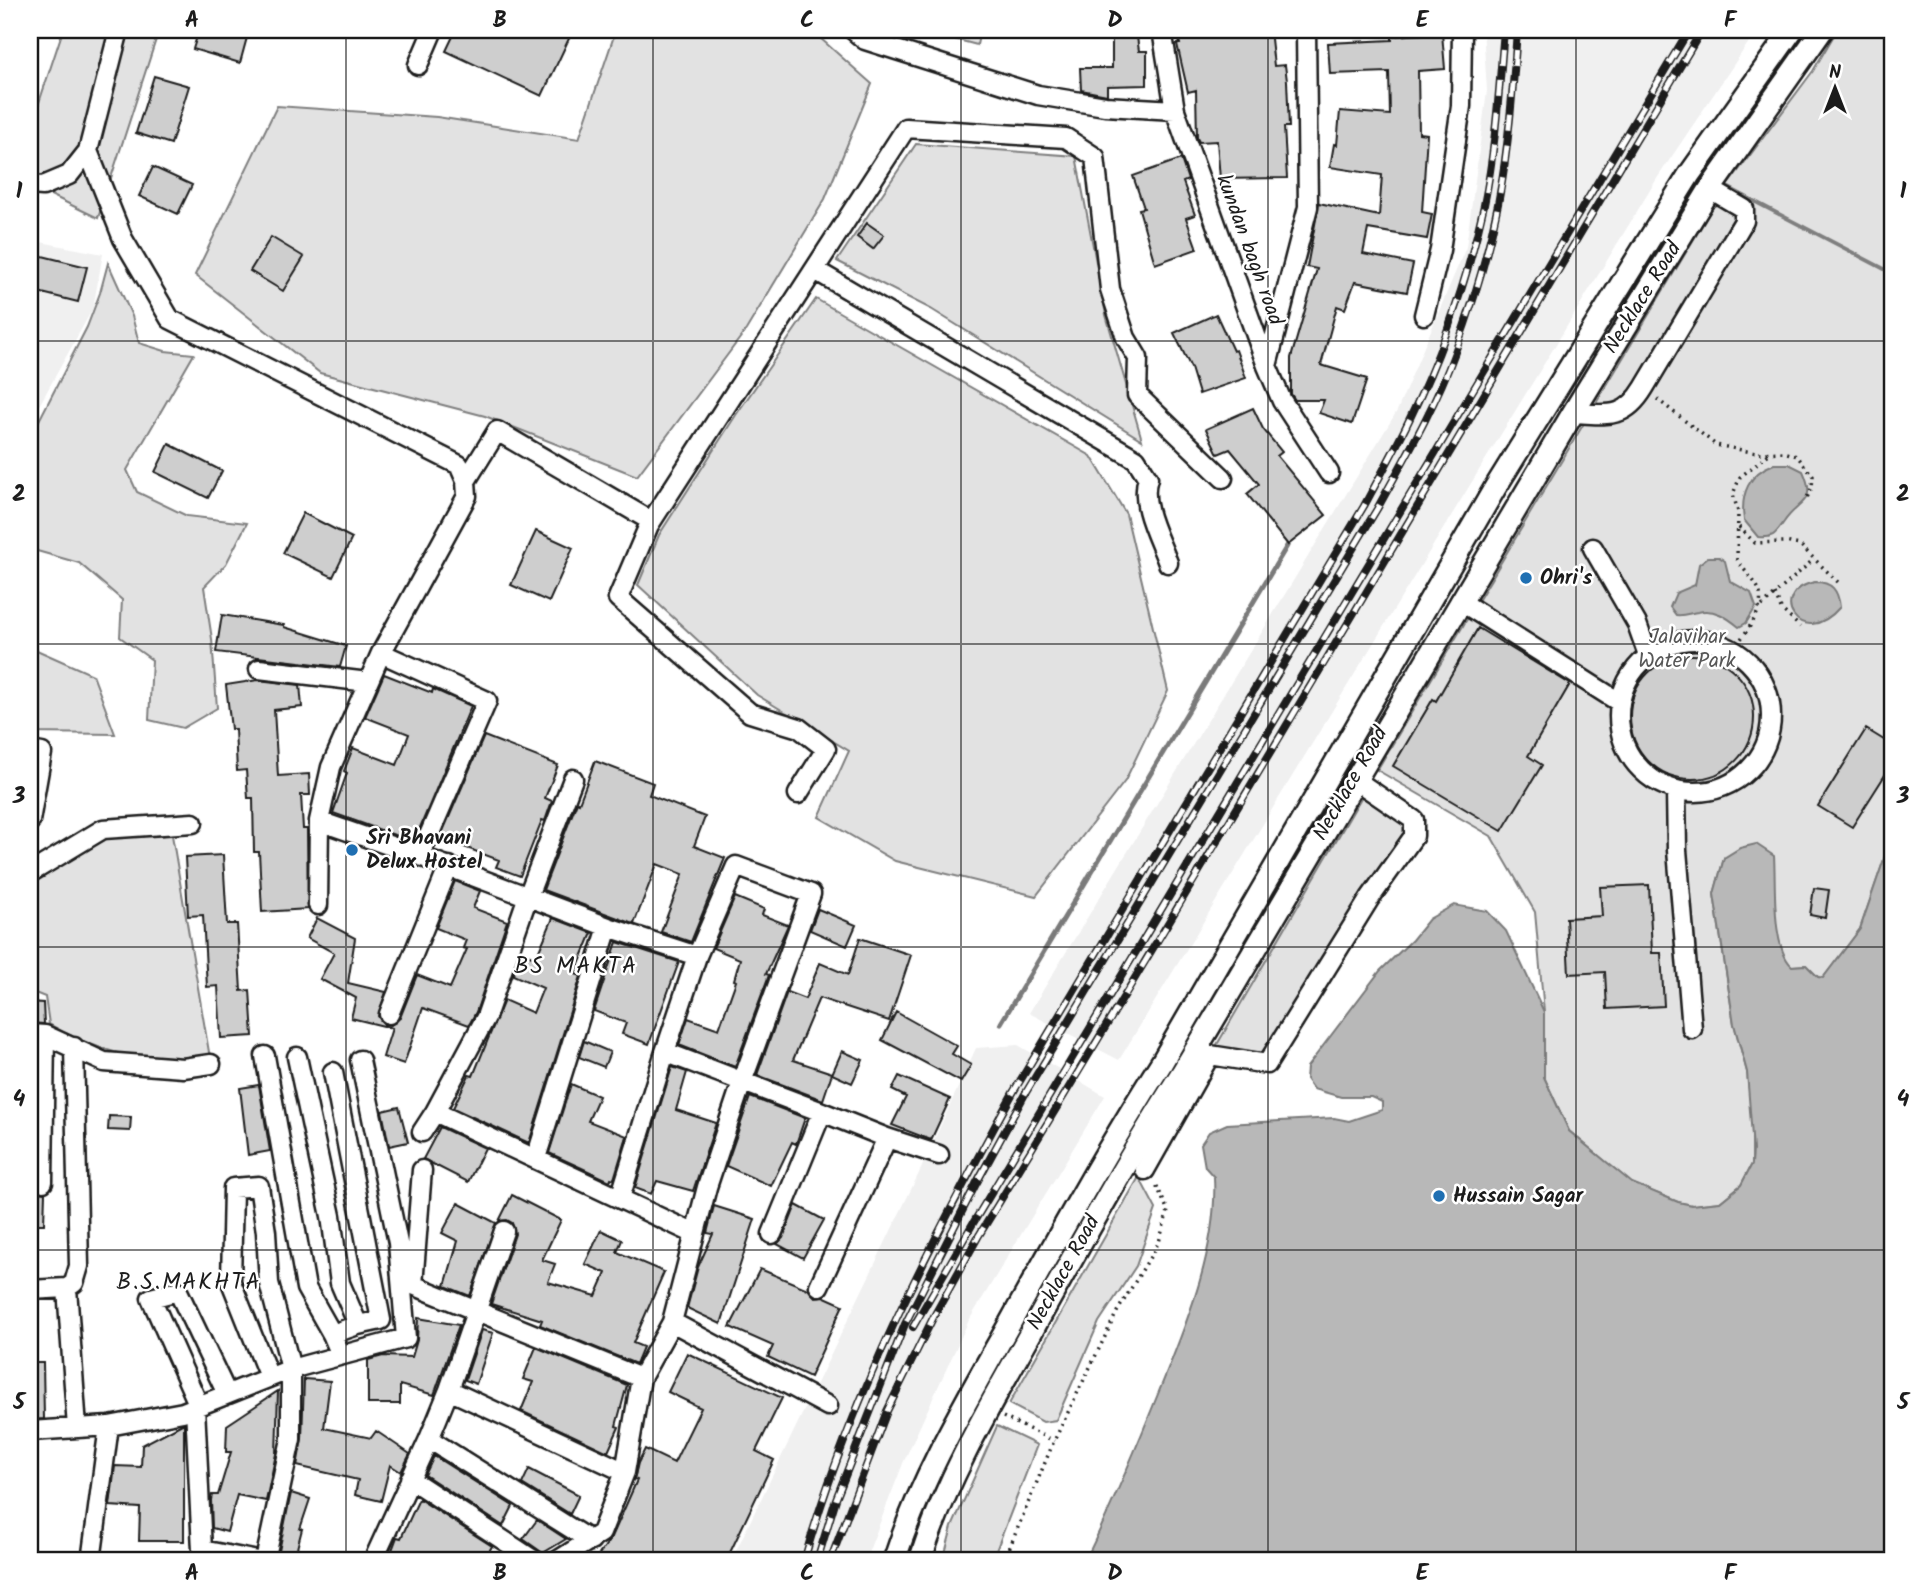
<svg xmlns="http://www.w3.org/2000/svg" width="1922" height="1591" font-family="Kalam,sans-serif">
<rect width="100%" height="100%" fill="#fff"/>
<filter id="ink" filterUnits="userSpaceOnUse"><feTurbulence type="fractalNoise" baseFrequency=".0143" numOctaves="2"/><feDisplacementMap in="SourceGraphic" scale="14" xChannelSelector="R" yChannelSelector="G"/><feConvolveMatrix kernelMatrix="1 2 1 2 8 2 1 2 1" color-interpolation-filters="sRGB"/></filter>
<g filter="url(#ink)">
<!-- built -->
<path fill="#f0f0f0" d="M1483 30H1757L1658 177 1119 1060 1029 1013 1397 411 1466 247 1487 91Z
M30 240 103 254 93 308 30 422Z
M1018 1045 1105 1096 968 1322 904 1461 865 1561H731L920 1171 976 1048Z"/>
<!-- green -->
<path fill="#e2e2e2" stroke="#7f7f7f" stroke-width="2" d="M63 30H159L98 218 30 185V130Z
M616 30H811L872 84 825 199 746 330 637 476 485 416 320 373 195 275 277 106 437 117 579 139Z
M920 30H980L977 45Z
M1837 30H1892V272L1727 186 1813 71Z
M916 144 1076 156 1106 315 1142 440 931 309 837 261Z
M1725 187 1892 274V836L1860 929 1823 978 1818 977 1806 965 1791 966 1785 960 1777 935 1724 858 1714 894 1734 1024 1747 1072 1752 1119V1164L1741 1185 1720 1202 1692 1205 1678 1202 1631 1183 1569 1131 1544 1077V1012L1535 912 1491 836 1377 770Z
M108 263 132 316 139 343 165 351 194 354 127 470 137 492 187 516 247 523 226 564 204 587 212 639 217 708 183 728 149 720 152 660 120 637 122 600 79 563 30 549V438L87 327 100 293Z
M816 299 1091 456 1126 514 1168 691 1125 781 1036 896 895 861 819 817 849 751 757 695 638 585 659 535 736 415Z
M30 647 93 675 115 734 30 733Z
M1362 796 1407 825 1406 835 1277 1040 1262 1056 1215 1048Z
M114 835H172L210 1058C194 1058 177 1062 161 1061 121 1057 84 1044 49 1024L45 997 30 991V880Z
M1139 1177 1156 1209 1136 1266 1099 1322 1056 1420 1043 1422 1009 1404Z
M997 1426 1037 1445 992 1561H943L952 1527Z"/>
<!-- water -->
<path fill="#b8b8b8" stroke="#7a7a7a" stroke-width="2" d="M1774 464H1789L1803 471C1818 504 1798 500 1784 522 1776 533 1774 539 1758 537L1744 520C1740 494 1749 473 1774 464Z
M1708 557H1719L1725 561 1730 581 1751 593 1756 607 1746 623 1739 627C1727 617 1714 608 1698 612 1690 613 1684 616 1676 615L1670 607 1676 593 1695 585 1699 564Z
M1815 582C1832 582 1838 590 1840 607 1800 653 1765 592 1815 582Z
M1892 836V1561H1085C1112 1506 1135 1451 1158 1394 1185 1327 1218 1251 1214 1177L1205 1167 1201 1144 1209 1132 1227 1124 1334 1118 1349 1121 1382 1110V1102L1371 1097H1341L1313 1089 1306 1079 1307 1067 1380 971 1412 940 1429 919 1454 905 1487 911 1506 931 1544 1012V1077L1569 1131 1632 1183 1678 1202 1692 1205 1720 1202 1741 1185 1752 1164 1753 1150 1747 1072 1734 1024 1714 894 1724 858 1740 848 1756 844 1774 856C1776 885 1771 947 1792 966L1806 965 1818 977 1823 978 1860 929Z"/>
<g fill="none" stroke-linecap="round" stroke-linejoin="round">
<!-- stream -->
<path stroke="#7a7a7a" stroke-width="5" d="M1001 1023 1287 546"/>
</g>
<!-- building -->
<path fill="#cecece" stroke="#1c1c1c" stroke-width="2" d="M199 30H249L240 63 193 49Z
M456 30H573L542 96 446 51Z
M1112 30H1136L1139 51H1147V85L1107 86V95L1081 90 1080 68H1112Z
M1177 30H1270L1274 66 1285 65 1287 81 1289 127H1284L1287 178 1220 179 1217 141 1199 142 1197 138 1196 90 1188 92 1177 44H1180Z
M1442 33 1445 69 1418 71 1419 133 1427 134 1422 212 1432 214 1427 239 1368 229 1363 254 1413 264 1407 292 1355 282 1345 309 1337 306 1321 365 1367 379 1352 424 1319 413 1324 400H1295L1291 394V358L1317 269 1307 267 1319 203 1379 216 1382 175 1330 167 1334 144 1337 145 1340 111 1390 115 1389 72 1330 74 1328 43 1392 40V36Z
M154 76 189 86 171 144 136 133Z
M1181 159 1188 180 1183 182 1195 215 1186 218 1197 249 1155 264 1139 209 1144 208 1133 176Z
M153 167 192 185 178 214 139 196Z
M867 223 884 235 873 249 857 237Z
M271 237 304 257 283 291 250 271Z
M30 253 87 267 78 302 30 290Z
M1216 314 1233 351 1236 350 1246 378 1199 394 1191 368 1174 333Z
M1253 408 1263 429 1282 452 1277 456 1326 515 1288 545 1247 494 1259 484 1230 449 1218 454 1206 429Z
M169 444 222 471 208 498 155 472Z
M303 513 352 538 333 577 283 553Z
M536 531 573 548 549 602 511 585Z
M222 615 284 625V627L346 646 340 667 216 652Z
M1478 628 1570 684 1528 756 1542 765 1502 831 1393 766 1433 699 1436 701Z
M1630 717a62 62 0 1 1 124 0a62 62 0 1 1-124 0Z
M384 674 432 693 433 689 471 706 414 842 333 813 347 773 344 771 353 748 397 765 409 734 365 717Z
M258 680 300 685 302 707 274 710 278 776 309 774 310 795H301L303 829H307L308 909 262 912 259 852H254L253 798H248L246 770 237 771 235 729H231L226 685Z
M1866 729 1892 745V764L1852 827 1818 806Z
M484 736 558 765 545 798 552 801 545 821 542 820 520 876 496 867 499 860 440 838Z
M595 761 653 783 649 795 705 817 694 846 725 858 691 942 661 932 683 874 657 864 634 924 543 890 577 802 579 803Z
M223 855 227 924H237L241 991 250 990 253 1036 221 1038 218 986 207 987 203 915 188 916 185 857Z
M455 881 480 891 473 908 507 921 476 1012 469 1025 423 1008 404 1064 383 1057 392 1028 351 1018 356 998 320 979 334 953 307 938 317 918 355 938 348 983 386 992 378 1016 384 1024 391 1025 400 1018 417 975 450 988 467 949 463 948 466 940 436 928Z
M1649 885 1652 953H1661L1664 1006 1607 1009 1605 972 1569 974 1566 918 1602 916 1600 887Z
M1814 888 1829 890 1825 918 1810 915Z
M735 897 764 909 762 915 788 925 766 974 769 975 735 1067 679 1045 688 1018 719 1029 736 981 734 980 740 959 713 948Z
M818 909 856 925 847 946 810 930Z
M553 918 592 933 575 974 581 976 529 1143 453 1108 469 1075 473 1076 504 1000 533 1013 543 988 513 975 521 951 536 958Z
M860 938 911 955 889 1021 819 998 793 1060 832 1073 823 1100 757 1075 787 992 805 999 820 963 848 975Z
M617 942 679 962 649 1044 622 1034 626 1023 594 1011Z
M30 1002 43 1003 44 1024 30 1023Z
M896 1012 957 1046 952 1054 971 1065 961 1082 882 1040Z
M584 1041 610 1052 604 1067 579 1057Z
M842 1051 863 1060 852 1083 832 1074Z
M672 1067 687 1072 676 1110 716 1123 693 1191 657 1181 651 1194 635 1188Z
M899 1076 950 1099 931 1140 892 1125 906 1097 892 1090Z
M571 1084 599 1096 588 1121 627 1136 614 1179 611 1178 610 1181 549 1153Z
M259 1085 270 1151 248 1155 240 1088Z
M750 1097 805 1118 796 1144 792 1142 771 1186 726 1166Z
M399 1107 408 1142 389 1146 382 1111Z
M109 1116 131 1117 130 1131 108 1130Z
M440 1127 485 1148 468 1182 423 1159Z
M30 1186 38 1192 45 1193 44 1224H30Z
M512 1195 561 1220 542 1260 555 1264 548 1282 596 1296 606 1273 585 1264 601 1230 622 1240 617 1252 664 1272 633 1343 643 1347 636 1364 540 1325 542 1320 491 1304 515 1234 512 1223 507 1220 499 1221Z
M458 1203 496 1223 470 1296 445 1286 458 1241 442 1233Z
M796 1205 824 1220 803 1258 777 1244 783 1238Z
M714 1206 755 1219 721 1324 687 1308 698 1267 713 1234 707 1233Z
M760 1269 808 1289 815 1297 823 1296 843 1305 810 1377 768 1357 773 1346 730 1327Z
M418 1318 459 1325 434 1395 400 1385V1404H368V1360L383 1356 412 1357 417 1340Z
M482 1330 493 1333 476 1384 465 1380Z
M536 1347 627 1385 616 1426 619 1427 608 1452 521 1411 533 1382 523 1379Z
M687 1353 782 1398 756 1451 774 1460 726 1561H594L612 1537 637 1480 634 1479 638 1463 645 1449 674 1463 701 1408 668 1392Z
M30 1363H43L44 1419 30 1420Z
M304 1379 330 1381 324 1428 371 1438 376 1431 410 1454 401 1472 390 1465 381 1501 355 1495 358 1480 297 1466 302 1439Z
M278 1391 276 1454 266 1501 237 1495 227 1532 212 1528 211 1500 212 1495H218L231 1452H226L227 1425Z
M184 1423V1541H139L140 1508 110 1506 115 1466 141 1467 142 1445Z
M434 1456 513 1506 503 1526 425 1475Z
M529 1469 579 1495 570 1514 522 1484Z
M291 1493 310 1499 300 1529H302L295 1556 279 1551Z
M419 1499 492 1546 484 1561H388L397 1537 401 1538Z
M537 1520 566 1539 543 1553 523 1539Z"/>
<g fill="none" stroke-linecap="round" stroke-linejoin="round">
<!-- minor casing -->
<g stroke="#1c1c1c" stroke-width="23">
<path id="minor" d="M853 30 865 40 1038 95 1105 106 1175 110
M1162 30 1175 110 1267 366 1282 401 1329 473
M418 65 433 30
M88 151 123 239 170 319 459 465 466 481 467 496 381 653
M30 185 43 186 69 175 88 151 119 30
M815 270 1136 459 1148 478C1139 504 1159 538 1168 563
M1424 315 1440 250 1461 106 1462 30
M1267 366 1308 207 1306 30
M1573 413C1606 414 1624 421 1644 388L1744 221V209L1710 189
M466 481 497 431 651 521
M1593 548 1637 624 1648 655
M1460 601 1619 702
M1619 716a76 76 0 1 1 152 0a76 76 0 1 1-152 0Z
M259 669 368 682
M30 751 42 753 30 821
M1676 790 1677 850 1692 1029
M798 794 826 749 799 728 750 713 618 598 649 525 906 128 1066 138 1095 157 1110 289 1126 338 1138 358 1137 395 1223 478
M319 821 331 767 381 653 487 701 420 856 608 927 697 956
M30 873 103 829 193 823
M318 905 319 821 420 856
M389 1014 449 866
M30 1034 45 1035 104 1062 183 1068 211 1064
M665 1052 822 1112 772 1234
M265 1056 306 1288 332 1334 341 1355
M297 1057 331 1216 340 1283 358 1325
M360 1060 398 1243 406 1338
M435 1112 695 1234
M822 1112 887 1138 939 1155
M422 1132 435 1112 486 1017 528 896 573 779
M536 1158 608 927
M422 1170 413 1285 641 1378
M1145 1170 1210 1055 1267 1064 1370 898 1414 836V820L1354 779
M43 1182 45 1035
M819 1286 887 1138
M67 1288 77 1428
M30 1290 67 1288 74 1283 79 1266 74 1047
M672 1322 828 1406
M332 1334 358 1325 381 1320 333 1072
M449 1390 625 1472
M199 1406 151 1298 178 1291 227 1394
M195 1407 202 1550 258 1561
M30 1431 109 1426 183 1412 291 1369 406 1338
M429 1439 591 1541
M410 1479 535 1561
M91 1561 109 1426
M265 1561 291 1439V1369L269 1283 266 1232 259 1186 233 1188 231 1282 269 1377
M373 1561 429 1439 449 1390 504 1231
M557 1561 601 1533 625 1472 641 1378 672 1322 707 1187 742 1082 811 894 736 866 697 956 665 1052 620 1198"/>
</g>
<!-- major casing -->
<g stroke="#1c1c1c" stroke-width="26">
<path id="major" d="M894 1561C921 1477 967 1400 1010 1323 1059 1235 1108 1147 1162 1062L1495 488 1689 175 1792 30
M920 1561C946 1479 992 1402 1034 1327 1082 1241 1129 1156 1182 1073L1573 413 1710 189 1822 30"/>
</g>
<!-- path -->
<path stroke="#1c1c1c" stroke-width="3.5" stroke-dasharray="2 5" stroke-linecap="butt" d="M1657 399 1716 445 1757 453 1784 452 1797 456 1813 476 1812 487 1806 500
M1739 527 1755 543 1785 542 1800 545 1839 583
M1775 594 1781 609 1800 627
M1762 606 1814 559
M1733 650C1744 633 1770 607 1757 586 1751 576 1742 569 1737 559L1738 512 1733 494 1740 477 1769 454
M1003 1417 1054 1441
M1004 1561 1054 1441 1117 1312 1159 1242 1168 1211 1156 1184"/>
<!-- minor -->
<use href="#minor" stroke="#fff" stroke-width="18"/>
<!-- major -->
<use href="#major" stroke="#fff" stroke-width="21"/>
<!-- rail casing -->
<g stroke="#1c1c1c" stroke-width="8">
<path id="rail" d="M913 1327 972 1225 1689 30
M804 1561C851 1395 931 1242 1014 1091L1364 506C1380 476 1397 446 1411 416 1443 350 1468 277 1484 205 1496 147 1499 88 1504 30
M817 1561 836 1499 905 1324 976 1184 1025 1094 1377 509C1405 458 1435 407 1455 352 1473 304 1488 254 1498 204 1509 146 1513 88 1517 30
M830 1561 887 1411 934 1316 978 1237C1223 836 1461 432 1702 30"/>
</g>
<!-- rail -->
<use href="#rail" stroke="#fff" stroke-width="5" stroke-dasharray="16" stroke-linecap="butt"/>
</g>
</g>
<!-- grid -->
<path fill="none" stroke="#1c1c1c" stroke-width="2" stroke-opacity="0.55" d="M346 30V1561M653 30V1561M961 30V1561M1268 30V1561M1576 30V1561M30 341H1892M30 644H1892M30 947H1892M30 1250H1892"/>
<!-- markers -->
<g fill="#1f6fb2" stroke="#fff" stroke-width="2.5">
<circle cx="1526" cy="578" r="7"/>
<circle cx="352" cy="850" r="7"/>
<circle cx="1439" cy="1196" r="7"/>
</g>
<g text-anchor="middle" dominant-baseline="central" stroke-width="5" stroke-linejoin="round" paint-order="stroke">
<!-- street labels -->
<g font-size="21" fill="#1c1c1c" stroke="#fff">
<text transform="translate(1249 250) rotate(70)">kundan bagh road</text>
<text transform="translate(1643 298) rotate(-58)">Necklace Road</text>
<text transform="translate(1351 784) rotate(-60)">Necklace Road</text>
<text transform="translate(1064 1273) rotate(-61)">Necklace Road</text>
</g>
<!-- poi labels -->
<g font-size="21" font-weight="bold" fill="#1c1c1c" stroke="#fff" text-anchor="start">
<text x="1540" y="578">Ohri's</text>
<text x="366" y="838">Sri Bhavani<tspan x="366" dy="24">Delux Hostel</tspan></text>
<text x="1453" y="1196">Hussain Sagar</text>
</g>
<!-- park labels -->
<g font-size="21" fill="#575757" stroke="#fff">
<text x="1687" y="637">Jalavihar<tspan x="1687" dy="24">Water Park</tspan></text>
</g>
<!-- neighbourhood labels -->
<g font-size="23" letter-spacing="2" fill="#1c1c1c" stroke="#fff">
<text x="576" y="967">BS MAKTA</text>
<text x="189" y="1283">B.S.MAKHTA</text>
</g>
</g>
<!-- margin -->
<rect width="1922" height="1591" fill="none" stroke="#fff" stroke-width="77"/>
<!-- north arrow -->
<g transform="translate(1835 88)" stroke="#ffffff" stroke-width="5" paint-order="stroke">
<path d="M0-5L12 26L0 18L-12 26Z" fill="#1c1c1c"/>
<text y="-10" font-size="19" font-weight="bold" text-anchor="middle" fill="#1c1c1c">N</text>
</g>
<rect x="38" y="38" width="1846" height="1514" fill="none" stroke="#1c1c1c" stroke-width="2.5"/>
<g font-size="23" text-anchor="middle" font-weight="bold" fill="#1c1c1c">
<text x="192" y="27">A</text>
<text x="500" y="27">B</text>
<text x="807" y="27">C</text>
<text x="1115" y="27">D</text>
<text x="1422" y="27">E</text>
<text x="1730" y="27">F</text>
<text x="19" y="198">1</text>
<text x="1903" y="198">1</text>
<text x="19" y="501">2</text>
<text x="1903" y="501">2</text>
<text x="19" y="803">3</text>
<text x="1903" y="803">3</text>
<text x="19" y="1106">4</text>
<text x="1903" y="1106">4</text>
<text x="19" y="1409">5</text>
<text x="1903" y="1409">5</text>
<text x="192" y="1580">A</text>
<text x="500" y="1580">B</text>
<text x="807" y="1580">C</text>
<text x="1115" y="1580">D</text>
<text x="1422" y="1580">E</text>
<text x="1730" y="1580">F</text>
</g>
</svg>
